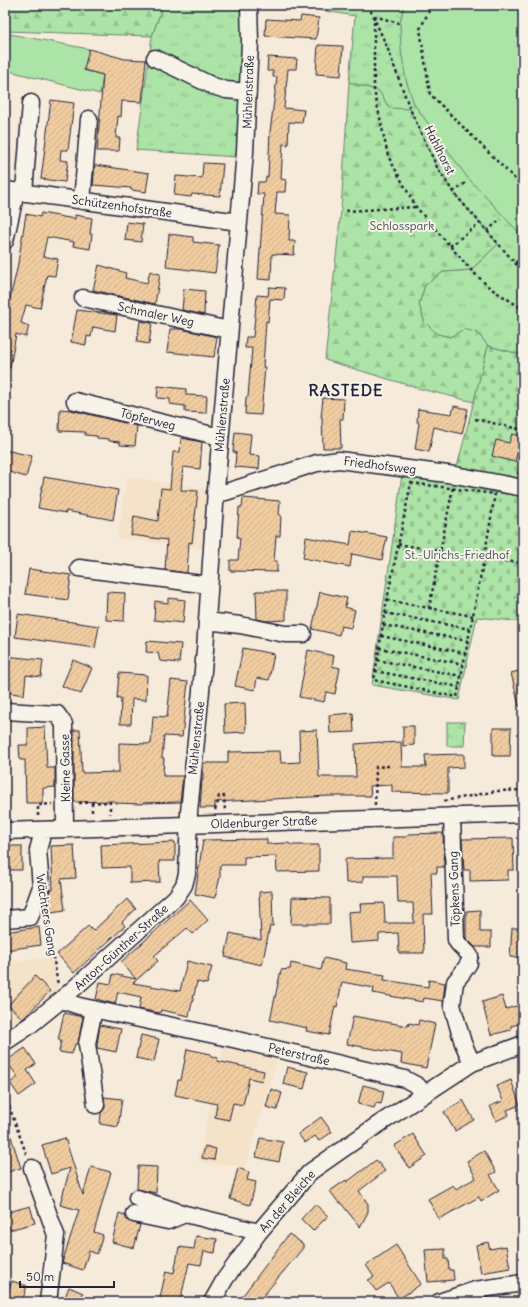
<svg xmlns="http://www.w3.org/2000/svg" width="528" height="1307" font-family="Delius,sans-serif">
<defs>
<pattern id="grass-tufts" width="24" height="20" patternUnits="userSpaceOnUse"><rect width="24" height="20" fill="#ace3a6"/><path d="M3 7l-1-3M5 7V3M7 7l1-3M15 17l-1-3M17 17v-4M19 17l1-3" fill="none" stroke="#94c290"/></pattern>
<pattern id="forest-firs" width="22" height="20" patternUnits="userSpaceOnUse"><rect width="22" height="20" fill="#ace3a6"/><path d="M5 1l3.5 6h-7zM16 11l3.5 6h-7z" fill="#94c290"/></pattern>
<pattern id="cemetery-stones" width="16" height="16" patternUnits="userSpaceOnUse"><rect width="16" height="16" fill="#ace3a6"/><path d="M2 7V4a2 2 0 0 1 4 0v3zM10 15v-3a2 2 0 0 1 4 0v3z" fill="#94c290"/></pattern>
<pattern id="building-hatch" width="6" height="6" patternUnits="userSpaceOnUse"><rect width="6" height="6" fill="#f1cca1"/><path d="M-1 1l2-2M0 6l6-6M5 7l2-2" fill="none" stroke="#ceaf8c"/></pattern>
</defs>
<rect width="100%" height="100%" fill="#f6ebda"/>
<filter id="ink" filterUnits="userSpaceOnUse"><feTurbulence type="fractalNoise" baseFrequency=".025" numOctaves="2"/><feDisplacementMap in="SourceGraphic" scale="8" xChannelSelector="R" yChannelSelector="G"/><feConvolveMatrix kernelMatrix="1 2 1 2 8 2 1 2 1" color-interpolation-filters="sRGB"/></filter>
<g filter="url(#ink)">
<!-- built -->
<path fill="#f4e2c9" d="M127 477 216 490 212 549 175 546 117 538Z
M52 958 61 1000 5 1038V962Z
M225 1037 280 1050 245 1167 198 1162Z"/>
<!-- grass -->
<path fill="url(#grass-tufts)" stroke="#678270" d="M163 5H241L243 40 236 157 136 150 152 36Z
M289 5H523V355L488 346 478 333 450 337 437 334 424 321 419 304 425 285 443 272 471 270 498 244 453 192 437 167 389 108 379 91 349 82 355 16Z
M447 722H465L464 746H447Z"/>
<!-- forest -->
<path fill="url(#forest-firs)" stroke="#678270" d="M5 5H163L152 36 5 31Z
M349 82 379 91 389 108 410 109 437 167 453 192 498 244 471 270 443 272 425 285 419 304 424 321 437 334 450 337 464 329 478 333 488 346 474 402 421 389 325 360 341 210Z"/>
<!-- cemetery -->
<path fill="url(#cemetery-stones)" stroke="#678270" d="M488 346 523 355V479H520L515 488 523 490V622L477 617 459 700 372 685 403 468 455 475Z"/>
<!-- pitch -->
<path fill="#ace3a6" stroke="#678270" d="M404 5H523V237L467 177 414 104 406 80 401 50 400 23Z
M10 34 89 49 84 70 103 75 100 94 5 70V50Z"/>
<!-- building -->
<path fill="url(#building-hatch)" stroke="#22223b" d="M301 16 319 18 316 39 265 36 266 19 300 21Z
M318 45 343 46 341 76 316 74Z
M89 49 125 59 146 60 142 102 122 101 121 117 118 116 116 138H120L119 151H97L103 75 84 70Z
M268 57 297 59 296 69H288L284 108 304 110 302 123 289 122 288 145 283 144 281 179 286 180 285 192H277L275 214 290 215 289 241H295L294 255 272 254 271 280 258 279 264 194H257L258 182H265L266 177H268L270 132 277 77H273V71H267Z
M51 100 74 103 68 150H61L60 160 68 161 65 182 41 179Z
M203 163 223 164 220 196 192 194 191 197 174 195 176 176 202 178Z
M95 165 149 173 146 192 131 190V188L93 185Z
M41 213 75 219V215L92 218 90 234H92L90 249 73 246 74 242 47 237 43 256 58 259 55 276 47 275 40 308 26 305 21 323 29 326 26 337 16 334 10 368 5 367V320L17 269 26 214 40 217Z
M127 222 143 224 141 242 125 240Z
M169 234 193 237V242L219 245 215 273 166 267Z
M99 265 126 273 125 278 147 283 150 271 160 274 155 304 93 290Z
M269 287 285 288 284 300 270 299 268 322 266 321 263 367H265L261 415 245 414 246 397H248L252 348H245L246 337H253L257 295 268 296Z
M184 289 205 291 204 315 182 310Z
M77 310 117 315 115 331 93 327 91 337 87 336 86 345 71 342Z
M140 321 152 323 149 344 137 342Z
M170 329H181L217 337 214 357 167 352Z
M158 386 186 389V395L207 396 206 413 185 412V406L170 404V399L157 398Z
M323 398 344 399 343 419H340L341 448H323L322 417H321Z
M454 406 468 409 462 434 434 427 429 452 415 449 419 423 417 422 418 409 452 414Z
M60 409 71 410 137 426 135 446 120 445V442L109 441V439L97 438V436L85 435V432L59 431Z
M235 432 251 434 249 455 260 456 259 469 235 467 236 452H233Z
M512 434 521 436 515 462 492 456 496 440 509 443Z
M181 438 202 442 200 469 183 467 181 490 198 491 192 543 189 542 187 573 165 570 167 540 131 535 134 516 158 521 161 488 170 489 173 452H180Z
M5 450 32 456 26 477 5 471Z
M44 477 118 490 113 520 66 511V513L38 508Z
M243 498 280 501 279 515H281L280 536H276L274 561H277V572L230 571V560H238L240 538 237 537 239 507H242Z
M352 531 387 537 382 560 352 554 350 567 303 558 306 537 350 545Z
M29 569 71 575 68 600 25 594Z
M256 591H286V620L266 621 257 619Z
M107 592 125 593 124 621 106 620Z
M320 592 347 598 345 607 355 610 351 628 341 626 339 635 312 629Z
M168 598 185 600 183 623 154 620 155 601 168 603Z
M18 614 99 626 95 648 15 637Z
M147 641 181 644 179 663 160 661 158 653 146 652Z
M243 648 274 654 269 680 257 678 255 690 235 686Z
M308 650 334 656 332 666 340 668 335 694 326 692 324 702 299 697Z
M5 656 43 660 41 677 26 675 24 695 5 692Z
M73 660 92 668 81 694 62 686Z
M523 670V706H519L511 673Z
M119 673 147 675 146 700 132 699 131 724H120L121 698H117Z
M171 680 188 682 182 737 164 736 162 758H164L163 776H183L180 802 142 803V804L115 803V801L74 802V730H80L82 773 119 772V743L151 744 153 716 167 717Z
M245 703 246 732 225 733 224 704Z
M353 713 354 732 330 733 329 715Z
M403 726H414V745L403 746Z
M45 727 47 768H55V787L43 788V803H26L25 760H20L19 745H28V728Z
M493 728H511L510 756H493Z
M317 730 319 777H356L355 744 381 742V743L401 742 402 767H426L425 755 464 754V767L448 768V793L392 792V785L370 786 371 796H329L215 802V808H200L202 780H203V763H228V752L280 751 281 763 300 762 299 731Z
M443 833 444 867H437V873H431L433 914H423L424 953H399L398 933 379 934V941L350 943 348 912 361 911 360 904 384 903 385 923H414L413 903H398L397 876H363V882L346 883 345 859 393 858V837H407L408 834Z
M513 838 514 870H508V880L470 881V870H464L462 839Z
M267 839V844L288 843 292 845H319V871L277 872 276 856 244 857V865H220V877L215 898 195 894 203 840Z
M175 842V861H159L160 882 130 883V867L102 868 101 845Z
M74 845 76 878 61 879 65 910 51 912 49 894 50 890H53L51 846Z
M5 846H22V870H5Z
M272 891 273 926H270L262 965 225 957 230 933 261 940 259 892Z
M292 897 330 898V924H291Z
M127 899 136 909 122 922 125 926 74 973 57 954 88 926 93 931Z
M190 900 208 920 193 934 187 928 154 956 158 961 133 983 180 991 187 961 212 967 207 984 197 982 189 1016 161 1010 160 1013 139 1009 141 997 118 992 115 1004 96 999 100 982 111 984 113 974 136 979 121 962Z
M480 910V932H491V947H475L466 938V911Z
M39 927 41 945 5 950V932Z
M512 928H523V958L510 957Z
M324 958 346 963 345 969 385 975 384 980 428 987 429 980 445 983 443 1001 424 998 423 1002 373 993 374 988 342 982 337 1007 335 1006 329 1035 306 1031 307 1028 270 1020 281 970 290 969 291 963 321 970Z
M35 976 50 991 23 1019 8 1005Z
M502 996 506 1009 523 1004V1023L511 1026V1030L491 1035 482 1002Z
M64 1013 83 1017 78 1044H75L72 1054 59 1052 61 1040H58Z
M353 1016 408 1026 409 1023 418 1025 419 1020 435 1024 426 1068 401 1063 402 1054 347 1044Z
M100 1025 121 1029 116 1052 97 1048V1044Z
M141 1035 159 1039 154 1062 136 1058Z
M25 1048 36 1064 27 1070 36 1084 19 1096 10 1083 18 1077 6 1061Z
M187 1049 211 1054V1056L218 1058 217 1061 264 1071 262 1081 249 1078 243 1105 233 1103 229 1120 215 1117 217 1104 175 1095 178 1080H181Z
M287 1067 308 1072 304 1089 283 1084Z
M511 1080 520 1105 507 1110 509 1115 496 1121 490 1106 503 1101 497 1086Z
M363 1085 379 1089V1090L384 1091 381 1104 376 1103 374 1108 358 1104Z
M271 1089 282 1093 277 1110 266 1107Z
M104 1097 122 1099 118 1127 100 1124 101 1113 105 1108Z
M463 1100 474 1120 455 1131 444 1112Z
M321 1117 332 1132 319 1141 315 1136 305 1143 298 1134Z
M7 1124 21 1168 5 1173V1125Z
M413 1134 427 1156 409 1168 394 1146Z
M65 1138 83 1195 91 1167 111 1172 94 1232 103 1235 97 1254 89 1251 83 1270 62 1263 79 1210 60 1205 70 1168 51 1174 42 1145Z
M260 1138 283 1142 279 1162 256 1157Z
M205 1146 216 1149 214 1160 202 1158Z
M484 1151 496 1172 490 1175 499 1190 481 1201 479 1197 439 1219 428 1199 453 1185 456 1189 476 1178 467 1161Z
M376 1160 385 1171 359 1191 368 1204V1212L360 1227 340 1202 339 1203 330 1191 346 1180 347 1182Z
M138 1166 157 1167 156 1193 137 1189Z
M238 1168 249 1172 247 1180 256 1182 250 1205 230 1199Z
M315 1204 328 1216 313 1231 301 1219Z
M30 1206 35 1223 9 1230 5 1213Z
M119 1213 125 1215 128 1221 140 1225 134 1248 112 1242Z
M289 1234 303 1244V1248L258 1302H238Z
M196 1236 217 1239 215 1253 204 1251 201 1265 189 1263 180 1302H159L166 1271 174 1273 179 1247 194 1249Z
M488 1242 490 1249 506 1246 510 1268 481 1273 476 1245Z
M396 1245 421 1284 399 1299 389 1283 376 1291 368 1280 374 1277 366 1265Z
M445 1249V1259H448L449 1270H453L454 1280 428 1282 425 1250Z
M12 1281 27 1286 22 1302H5Z
M69 1287 83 1293 80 1302H63Z"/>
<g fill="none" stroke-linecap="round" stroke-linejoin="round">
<!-- minor casing -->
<g stroke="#22223b" stroke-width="19">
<path id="minor" d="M155 58 213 86 226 90 248 92
M5 190 239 222
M24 193 31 103
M82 201 89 119
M5 241 16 192
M83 298 229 330
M75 401 220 437
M215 493 226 492 317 463 339 460 455 475 523 488
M79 568 209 585
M207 621 240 625 285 634H303
M5 711 57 714 64 724 65 829
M452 816 456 940C460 948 466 949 470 956
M5 831 523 814
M5 919 30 917 41 887 38 850 41 839 40 830
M469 963 463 972 455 982 452 1005 463 1043 472 1063
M61 1000 79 1006 233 1039 405 1079 418 1086 423 1094
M94 1009 87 1044 96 1105
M5 1042 29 1026 61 1000 176 897 184 885 187 874 189 812 205 650 216 490 245 152 250 42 249 5
M32 1168 56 1235 48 1302
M137 1198 185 1214 259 1232
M134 1214 168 1221 185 1214
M212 1302 225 1279 259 1232 310 1172 373 1128 472 1063 523 1044
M439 1302 475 1290 523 1283"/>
</g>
<!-- path -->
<path stroke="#22223b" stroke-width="2.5" stroke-dasharray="3 3" stroke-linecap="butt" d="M368 5 387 47 410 109 437 167 453 192 523 272
M432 5 420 29 430 94 523 187
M374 16V90L388 156 416 207 471 270 490 288 523 309
M374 16 399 23
M453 192 467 182
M346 211 416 207
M487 231 501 219
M450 246 480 223
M515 263 523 256
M475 419 523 430
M518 474 523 457
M411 483 495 494 484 559 457 697 374 680 387 600Z
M398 544 484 559 523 563
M387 600 429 608 453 487
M429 608 473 616
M385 613 470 629
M383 625 468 641
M381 636 465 653
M379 648 463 664
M377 660 461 676
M375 671 459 687
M444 801 497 791 523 790
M79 803 110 802V814
M92 803V814
M375 805 376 767 389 766
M215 810 218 802 219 796H224L225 811
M38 816V805L52 804
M46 915 58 985
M5 1095 27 1156"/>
<!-- minor -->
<use href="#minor" stroke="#f7f3e8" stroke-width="16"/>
</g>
</g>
<g text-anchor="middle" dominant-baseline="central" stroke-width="4" stroke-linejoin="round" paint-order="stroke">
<!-- street labels -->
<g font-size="12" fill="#22223b" stroke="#f7f3e8">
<text transform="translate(248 92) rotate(-88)">Mühlenstraße</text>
<text transform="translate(440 150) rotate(63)">Hahlhorst</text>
<text transform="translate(122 206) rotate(8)">Schützenhofstraße</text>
<text transform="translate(156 314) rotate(12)">Schmaler Weg</text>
<text transform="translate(222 415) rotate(-85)">Mühlenstraße</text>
<text transform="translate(148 419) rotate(14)">Töpferweg</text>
<text transform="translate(380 465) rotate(7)">Friedhofsweg</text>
<text transform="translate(196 738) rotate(-84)">Mühlenstraße</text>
<text transform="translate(65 768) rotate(-91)">Kleine Gasse</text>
<text transform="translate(264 822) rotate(-2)">Oldenburger Straße</text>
<text transform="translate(454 889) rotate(-92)">Töpkens Gang</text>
<text transform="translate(47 915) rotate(81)">Wächters Gang</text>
<text transform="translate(121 947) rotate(-42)">Anton-Günther-Straße</text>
<text transform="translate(299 1054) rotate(13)">Peterstraße</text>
<text transform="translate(287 1201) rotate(-49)">An der Bleiche</text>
</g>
<!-- park labels -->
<g font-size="12" fill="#445256" stroke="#f7f3e8">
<text x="402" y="225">Schlosspark</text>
<text x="457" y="554">St.-Ulrichs-Friedhof</text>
</g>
<!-- district labels -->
<g font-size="16" font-weight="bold" letter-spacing="1" fill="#22223b" stroke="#f7f3e8">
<text x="346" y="390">RASTEDE</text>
</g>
</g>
<!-- margin -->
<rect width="528" height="1307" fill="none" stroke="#f7f3e8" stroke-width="20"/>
<rect x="10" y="10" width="508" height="1287" fill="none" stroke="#22223b" stroke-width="1.5" filter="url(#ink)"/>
<!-- scale -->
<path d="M20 1281v6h94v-6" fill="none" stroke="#22223b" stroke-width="2"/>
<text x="26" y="1281" font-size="12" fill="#22223b" stroke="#f7f3e8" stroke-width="3" paint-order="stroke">50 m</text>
</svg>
